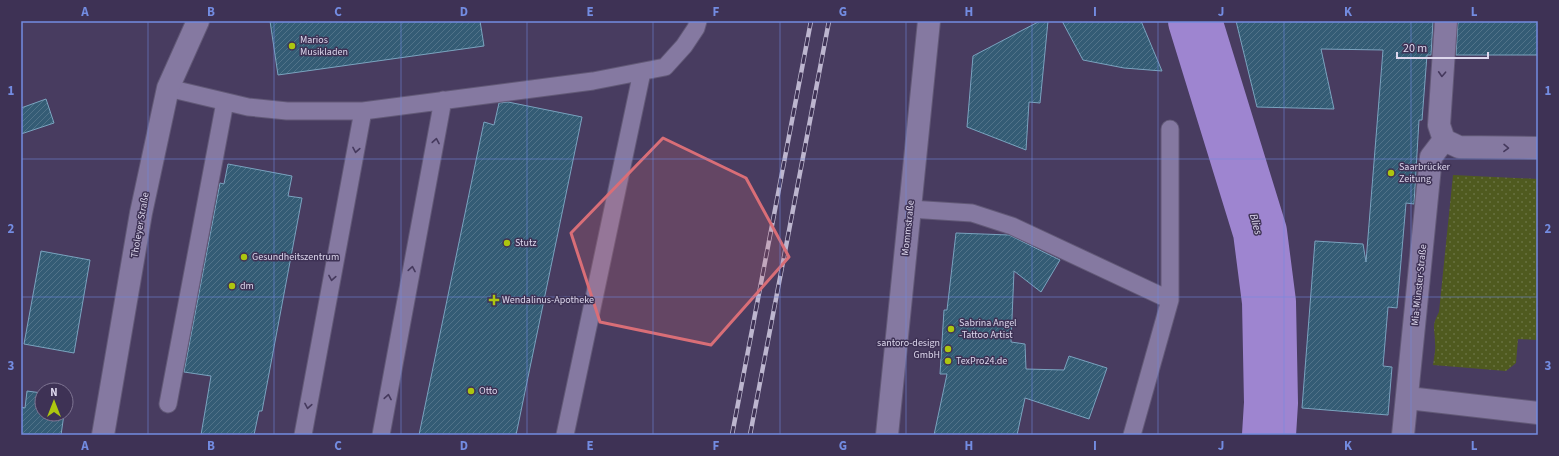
<svg xmlns="http://www.w3.org/2000/svg" width="1559" height="456" font-family="'Source Sans 3',sans-serif">
<defs>
<pattern id="park-dots" width="8" height="8" patternUnits="userSpaceOnUse"><rect width="8" height="8" fill="#4f5a1f"/><path d="M2 2h.1M6 6h.1" fill="none" stroke="#687140" stroke-width="1.8" stroke-linecap="round"/></pattern>
<pattern id="building-hatch" width="6" height="6" patternUnits="userSpaceOnUse"><rect width="6" height="6" fill="#345c75"/><path d="M-1 1l2-2M0 6l6-6M5 7l2-2" fill="none" stroke="#517389"/></pattern>
</defs>
<rect width="100%" height="100%" fill="#483c60"/>
<!-- park -->
<path fill="url(#park-dots)" d="M1453 175 1538 179V340L1518 339 1516 363 1506 371 1433 365C1434 357 1436 350 1435 343 1435 328 1431 327 1439 312Z"/>
<g fill="none" stroke-linecap="round" stroke-linejoin="round">
<!-- river -->
<path stroke="#9e85d0" stroke-width="54" d="M1195 21 1260 232 1269 302 1271 403 1269 435"/>
</g>
<!-- building -->
<path fill="url(#building-hatch)" stroke="#7aa3bf" d="M270 21H480L484 46 278 75Z
M1040 21H1048L1040 103 1029 102 1026 150 967 127 973 56Z
M1062 21H1141L1162 71 1124 68 1083 60Z
M1236 21H1433L1431 55H1427L1422 120H1419L1414 204 1406 203 1397 308 1388 307 1383 366 1392 367 1388 415 1302 408 1315 241 1363 244 1366 262 1383 50 1321 49 1334 109 1257 107Z
M1458 21H1538V55H1456Z
M46 99 54 123 21 134V108Z
M508 102 582 117 516 435H419L484 122 494 125 499 103Z
M228 164 292 176 288 196 302 198 262 411H259L254 435H201L211 376 184 372 220 183 224 184Z
M956 233 1009 235 1060 260 1041 292 1014 271 1011 342 1025 344 1026 369 1064 370 1069 356 1107 368 1089 419 1025 398 1017 435H934L947 374H940L944 310H947Z
M41 251 90 260 74 353 24 344Z
M27 391 42 393V414H64L61 435H21V407L25 408Z"/>
<g fill="none" stroke-linecap="round" stroke-linejoin="round">
<!-- lane casing -->
<g stroke="#625977" stroke-width="19">
<path id="lane" d="M168 88 248 107 287 111H363L593 81 665 67 684 46 696 28 698 21
M910 209 972 213 1012 226 1170 300V129
M168 404 225 102
M303 435 363 111
M381 435 443 100
M565 435 642 72
M1132 435 1170 300"/>
</g>
<!-- street casing -->
<g stroke="#625977" stroke-width="24">
<path id="street" d="M1446 21 1439 125 1444 140 1459 147 1538 148
M1408 398 1538 413
M1403 435 1431 157 1444 140"/>
</g>
<!-- secondary casing -->
<g stroke="#625977" stroke-width="24">
<path id="secondary" d="M103 435 141 213 168 88 198 21
M887 435 929 21"/>
</g>
<!-- lane -->
<use href="#lane" stroke="#8579a1" stroke-width="17"/>
<!-- street -->
<use href="#street" stroke="#8579a1" stroke-width="22"/>
<!-- secondary -->
<use href="#secondary" stroke="#8579a1" stroke-width="22"/>
<!-- rail casing -->
<g stroke="#bdb6cf" stroke-width="4.5">
<path id="rail" d="M732 435 811 21
M750 435 829 21"/>
</g>
<!-- rail -->
<use href="#rail" stroke="#3e3255" stroke-width="3" stroke-dasharray="9" stroke-linecap="butt"/>
</g>
<!-- one-way arrows -->
<defs><path id="oneway-chevron" d="M-2-3.5L2.5 0L-2 3.5" fill="none" stroke-width="1.6" stroke-linecap="round" stroke-linejoin="round"/></defs>
<g stroke="#45395d">
<use href="#oneway-chevron" transform="translate(1442 74) rotate(93)"/>
<use href="#oneway-chevron" transform="translate(436 141) rotate(-80)"/>
<use href="#oneway-chevron" transform="translate(1506 148) rotate(1)"/>
<use href="#oneway-chevron" transform="translate(356 150) rotate(100)"/>
<use href="#oneway-chevron" transform="translate(412 269) rotate(-80)"/>
<use href="#oneway-chevron" transform="translate(332 278) rotate(100)"/>
<use href="#oneway-chevron" transform="translate(388 397) rotate(-80)"/>
<use href="#oneway-chevron" transform="translate(308 406) rotate(100)"/>
</g>
<!-- marked area -->
<path fill="#d96e77" fill-opacity="0.2" stroke="#d96e77" stroke-width="3" stroke-linejoin="round" d="M663 138 746 178 789 257 711 345 600 322 571 233Z"/>
<!-- grid -->
<path fill="none" stroke="#738ce1" stroke-width="1" stroke-opacity="0.55" d="M148 21V435M274 21V435M401 21V435M527 21V435M653 21V435M780 21V435M906 21V435M1032 21V435M1158 21V435M1284 21V435M1411 21V435M21 159H1538M21 297H1538"/>
<!-- markers -->
<g fill="#adc60f" stroke="#3e3255" stroke-width="1.5">
<circle cx="292" cy="46" r="4"/>
<circle cx="1391" cy="173" r="4"/>
<circle cx="507" cy="243" r="4"/>
<circle cx="244" cy="257" r="4"/>
<circle cx="232" cy="286" r="4"/>
<path d="M492 294h4v4h4v4h-4v4h-4v-4h-4v-4h4z"/>
<circle cx="951" cy="329" r="4"/>
<circle cx="948" cy="349" r="4"/>
<circle cx="948" cy="361" r="4"/>
<circle cx="471" cy="391" r="4"/>
</g>
<g text-anchor="middle" dominant-baseline="central" stroke-width="3" stroke-linejoin="round" paint-order="stroke">
<!-- poi labels -->
<g font-size="10" fill="#ddd7ed" stroke="#3e3255" text-anchor="start">
<text x="300" y="40">Marios<tspan x="300" dy="12">Musikladen</tspan></text>
<text x="1399" y="167">Saarbrücker<tspan x="1399" dy="12">Zeitung</tspan></text>
<text x="515" y="243">Stutz</text>
<text x="252" y="257">Gesundheitszentrum</text>
<text x="240" y="286">dm</text>
<text x="502" y="300">Wendalinus-Apotheke</text>
<text x="959" y="323">Sabrina Angel<tspan x="959" dy="12">-Tattoo Artist</tspan></text>
<text x="940" y="343" text-anchor="end">santoro-design<tspan x="940" dy="12">GmbH</tspan></text>
<text x="956" y="361">TexPro24.de</text>
<text x="479" y="391">Otto</text>
</g>
<!-- street labels -->
<g font-size="10" fill="#ddd7ed" stroke="#3e3255">
<text transform="translate(140 225) rotate(-80)">Tholeyer Straße</text>
<text transform="translate(908 228) rotate(-84)">Mommstraße</text>
<text transform="translate(1419 285) rotate(-84)">Mia-Münster-Straße</text>
</g>
<!-- water labels -->
<g font-size="11" font-style="italic" fill="#e1dbf0" stroke="#3e3255">
<text transform="translate(1256 224) rotate(75)">Blies</text>
</g>
</g>
<!-- border -->
<rect width="1559" height="456" fill="none" stroke="#3e3255" stroke-width="44"/>
<!-- north arrow -->
<g transform="translate(54 402)"><circle r="19" fill="#3e3255" stroke="#7e7492"/>
<path d="M0-3L7 15L0 10L-7 15Z" fill="#adc60f"/>
<text y="-6" font-size="11" font-weight="bold" text-anchor="middle" fill="#ddd7ed">N</text>
</g>
<!-- scale -->
<path d="M1397 52v6h91v-6" fill="none" stroke="#ddd7ed" stroke-width="2"/>
<text x="1403" y="52" font-size="12" fill="#ddd7ed" stroke="#3e3255" stroke-width="3" paint-order="stroke">20 m</text>
<rect x="22" y="22" width="1515" height="412" fill="none" stroke="#738ce1" stroke-width="1.5"/>
<g font-size="13" text-anchor="middle" font-weight="bold" fill="#738ce1">
<text x="85" y="16">A</text>
<text x="211" y="16">B</text>
<text x="338" y="16">C</text>
<text x="464" y="16">D</text>
<text x="590" y="16">E</text>
<text x="716" y="16">F</text>
<text x="843" y="16">G</text>
<text x="969" y="16">H</text>
<text x="1095" y="16">I</text>
<text x="1221" y="16">J</text>
<text x="1348" y="16">K</text>
<text x="1474" y="16">L</text>
<text x="11" y="95">1</text>
<text x="1548" y="95">1</text>
<text x="11" y="233">2</text>
<text x="1548" y="233">2</text>
<text x="11" y="370">3</text>
<text x="1548" y="370">3</text>
<text x="85" y="450">A</text>
<text x="211" y="450">B</text>
<text x="338" y="450">C</text>
<text x="464" y="450">D</text>
<text x="590" y="450">E</text>
<text x="716" y="450">F</text>
<text x="843" y="450">G</text>
<text x="969" y="450">H</text>
<text x="1095" y="450">I</text>
<text x="1221" y="450">J</text>
<text x="1348" y="450">K</text>
<text x="1474" y="450">L</text>
</g>
</svg>
